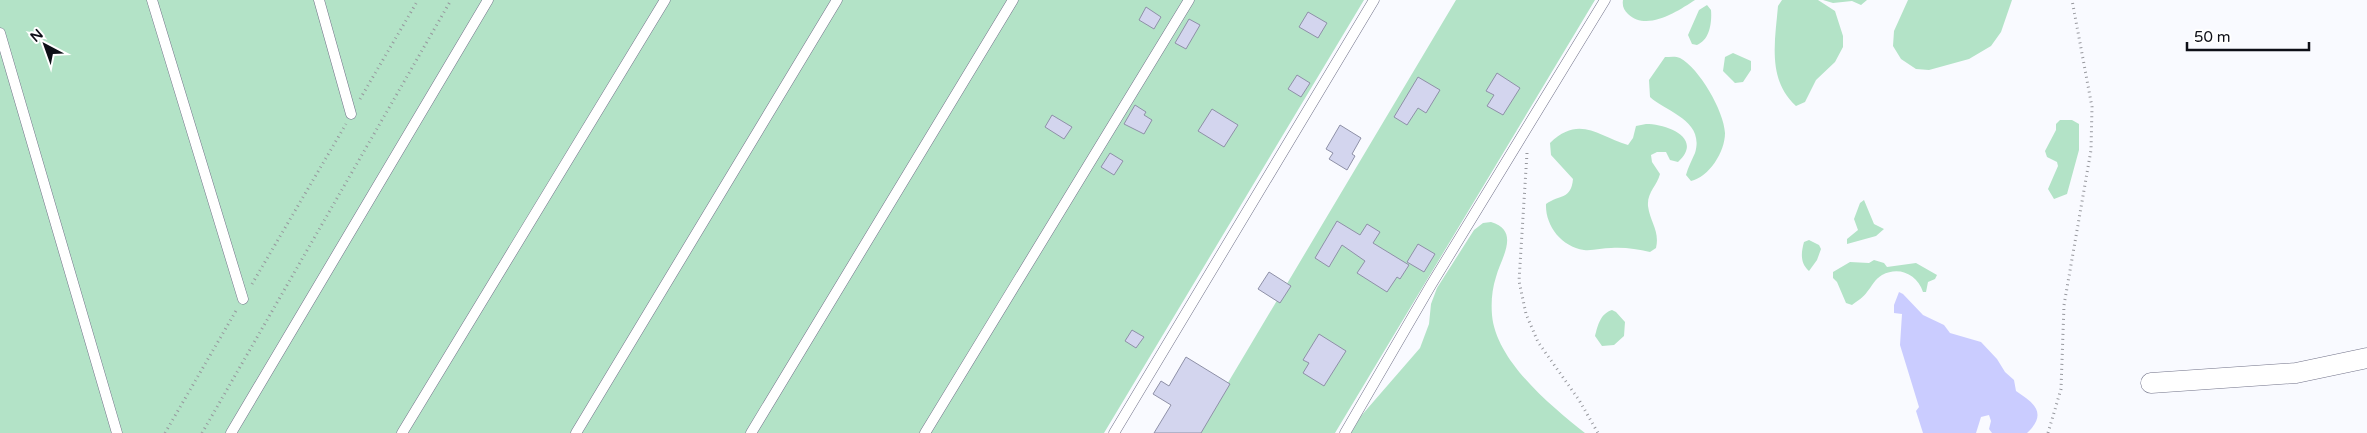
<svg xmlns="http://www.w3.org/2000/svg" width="2367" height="433" font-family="'Varela Round',sans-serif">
<rect width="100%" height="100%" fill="#f9faff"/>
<!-- green -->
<path fill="#b3e3c7" d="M0 0H1364L1104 433H0Z
M1456 0H1595L1335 433H1198Z
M1623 0H1695C1678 11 1647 32 1628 14 1624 10 1622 6 1623 0Z
M1782 0H1818L1835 11 1843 36V47L1835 62 1816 80 1805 102 1796 106C1767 80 1775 41 1778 6Z
M1823 0H1867L1861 5 1852 1 1833 3Z
M1908 0H2012L2001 32 1991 46 1969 59 1929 70 1916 69 1901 59 1893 46 1894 31Z
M1707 5 1711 10C1712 22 1710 40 1697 45L1692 44 1688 35 1699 10Z
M1733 53 1751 61V70L1743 82 1735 83 1723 71 1725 57Z
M1665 57C1670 57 1676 56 1680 58 1699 68 1724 111 1725 133 1725 152 1709 177 1691 181L1686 175C1688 167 1692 160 1695 153 1705 120 1666 112 1650 97L1649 80Z
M2060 120H2072L2079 124V150L2067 194 2054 199 2048 189 2058 166 2057 162 2047 157 2045 151 2056 130V124Z
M1646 124C1667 124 1704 138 1678 162L1670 160 1666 152H1657L1651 155 1652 162 1660 174C1657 186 1647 192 1648 206 1650 222 1660 231 1656 248L1650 252C1637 249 1624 247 1611 248 1603 248 1592 251 1584 250 1561 247 1545 225 1546 204 1560 194 1571 200 1573 179L1551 155 1550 143C1580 114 1599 137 1628 145L1633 138 1636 126Z
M1864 200 1874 224 1884 229 1876 236 1847 244V239L1858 230 1854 219 1860 203Z
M1491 222C1521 231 1501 258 1496 277 1492 289 1491 302 1492 315 1496 361 1551 406 1585 433H1351L1361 416 1420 348 1429 324 1431 304 1437 288 1474 230 1483 223Z
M1809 240 1819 245 1821 249 1817 260 1809 271C1800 263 1801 253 1804 242Z
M1874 260 1884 263 1887 267 1916 263 1937 275 1935 279 1928 282 1926 292H1923C1917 274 1899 266 1882 275 1875 279 1872 286 1867 292 1864 297 1857 301 1852 305L1846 303 1837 282 1833 278V272L1850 262 1869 263Z
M1612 310 1616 312 1625 322 1624 336 1614 345 1602 346 1595 336C1598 325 1600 314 1612 310Z"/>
<!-- water -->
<path fill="#caccff" d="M1899 292 1903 294 1923 315 1944 325 1950 333 1981 342 1997 359 2005 372 2014 380 2016 391C2034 403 2048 413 2027 433H1992L1989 429 1991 421 1989 415 1981 417 1976 433H1923L1916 411 1919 407 1900 345 1902 314 1894 313V305Z"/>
<!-- building -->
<path fill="#d3d5ee" stroke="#8e90a7" d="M1146 7 1161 17 1154 29 1139 20Z
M1308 12 1327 23 1318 38 1299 27Z
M1189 19 1200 25 1186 49 1175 43Z
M1497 73 1520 88 1503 115 1487 106 1494 95 1486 91Z
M1297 75 1310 83 1301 97 1288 89Z
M1418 77 1440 90 1426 113 1418 108 1407 125 1394 117Z
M1135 105 1146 112 1144 115 1152 120 1144 134 1124 124Z
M1212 109 1238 125 1224 147 1198 131Z
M1052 115 1072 127 1064 139 1045 127Z
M1340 125 1361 138 1352 154 1355 156 1347 170 1329 159 1333 153 1326 149Z
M1110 153 1123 161 1114 175 1101 167Z
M1337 221 1360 235 1367 224 1380 232 1373 243 1409 265 1400 279 1397 277 1387 292 1357 273 1365 261 1342 245 1329 267 1315 258Z
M1418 244 1435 254 1424 272 1407 262Z
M1269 272 1291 286 1280 303 1258 289Z
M1132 330 1144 337 1136 348 1125 341Z
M1319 334 1346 351 1324 386 1303 373 1309 363 1303 360Z
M1186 357 1230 384 1201 433H1154L1171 405 1153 394 1161 381 1169 386Z"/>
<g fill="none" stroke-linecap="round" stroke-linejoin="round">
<!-- service casing -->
<g stroke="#727389" stroke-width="11">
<path id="service" d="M152 0 243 299
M319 0 351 114
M0 33 117 433
M231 433 488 0
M402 433 665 0
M576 433 837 0
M751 433 1013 0
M925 433 1189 0
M1114 433 1374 0
M1345 433 1431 285 1605 0"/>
</g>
<!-- minor casing -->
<g stroke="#727389" stroke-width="21">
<path id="minor" d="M2151 383 2296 373 2367 358"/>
</g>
<!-- path -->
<path stroke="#97989e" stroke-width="3" stroke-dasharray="1 4" stroke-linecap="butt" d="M360 99 418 0
M1527 153 1519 281 1526 314 1538 342 1579 400 1598 433
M252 284 346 124
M165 433 237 309
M202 433 451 0
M2048 433 2061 389 2064 305 2091 150 2092 107 2072 0"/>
<!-- service -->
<use href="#service" stroke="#fff" stroke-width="10"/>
<!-- minor -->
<use href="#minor" stroke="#fff" stroke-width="20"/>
</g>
<!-- north arrow -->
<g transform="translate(45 45) rotate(319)" stroke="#ffffff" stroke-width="4" paint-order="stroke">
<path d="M0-4L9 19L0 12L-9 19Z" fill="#0e0f17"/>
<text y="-8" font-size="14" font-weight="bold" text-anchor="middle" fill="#0e0f17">N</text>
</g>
<!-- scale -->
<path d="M2187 42v8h122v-8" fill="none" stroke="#0e0f17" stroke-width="2.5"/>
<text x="2194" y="42" font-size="15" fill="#0e0f17" stroke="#ffffff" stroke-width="4" paint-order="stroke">50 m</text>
</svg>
